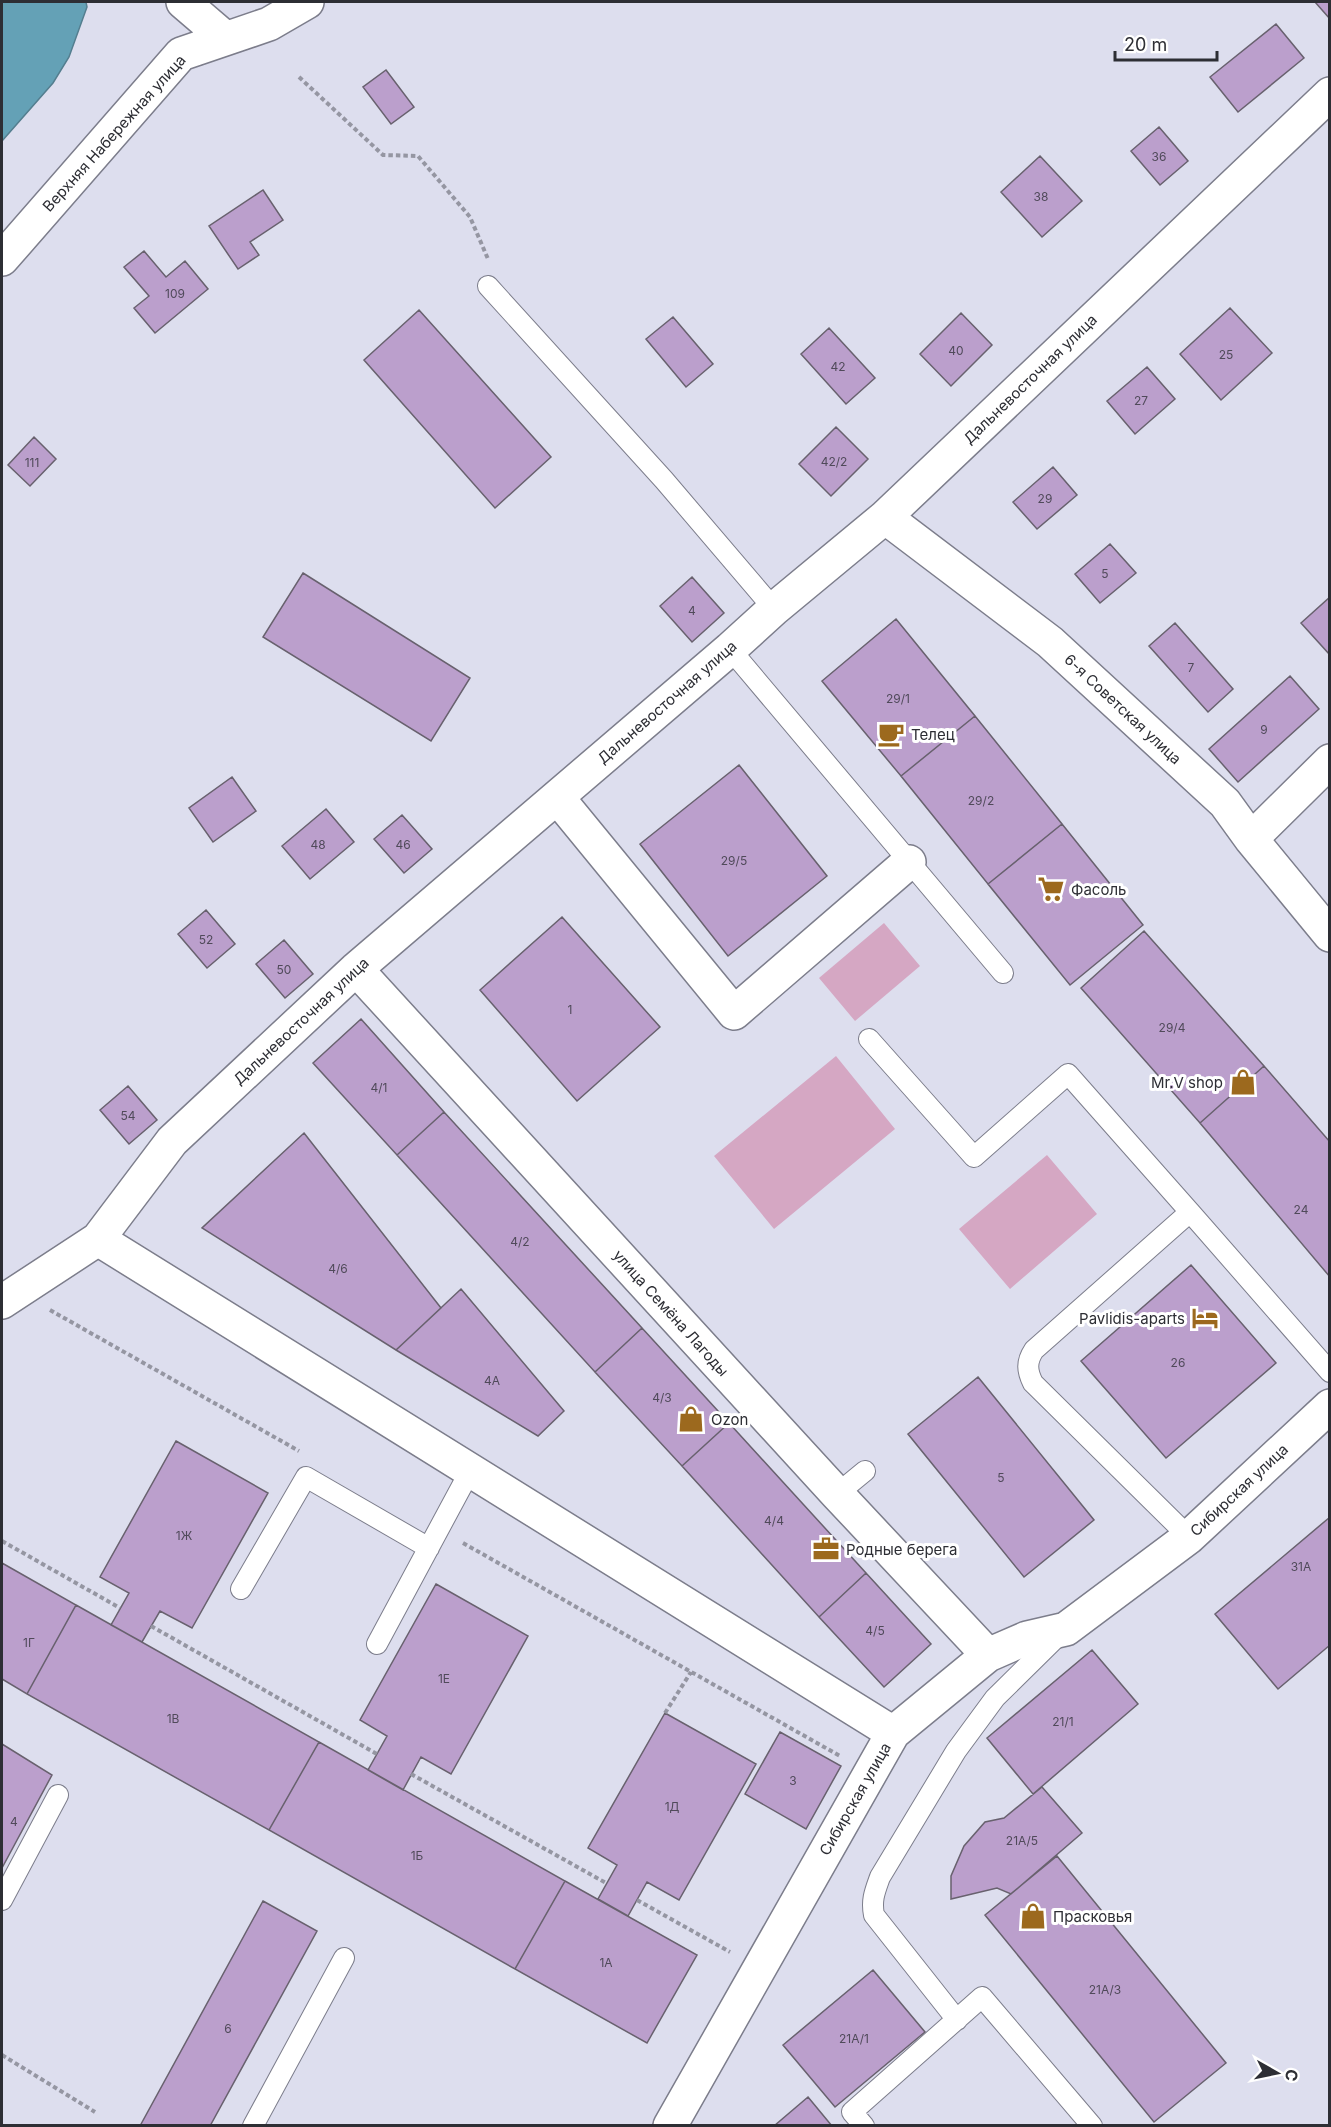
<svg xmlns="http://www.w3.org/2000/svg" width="1331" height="2127" font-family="Inter,sans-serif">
<rect width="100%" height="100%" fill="#dddeee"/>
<!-- green -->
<path fill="#d5a7c3" d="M884 923 920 966 855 1021 819 978Z
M836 1056 895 1129 774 1229 714 1156Z
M1047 1155 1097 1214 1010 1289 959 1229Z"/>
<!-- water -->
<path fill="#64a1b6" stroke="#547e8f" stroke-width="1.5" d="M2 2H86L87 7 69 57 53 83 2 141Z"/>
<!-- building -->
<path fill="#bb9fcc" stroke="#68616e" stroke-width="1.5" d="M1315 2H1330V19Z
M1276 24 1304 58 1238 112 1210 77Z
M386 70 414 107 391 124 363 87Z
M1159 127 1188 161 1160 185 1131 151Z
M1040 156 1082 201 1042 237 1001 192Z
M263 190 283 220 250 242 259 255 238 269 209 226Z
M144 251 166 277 185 261 208 289 155 333 134 308 149 296 124 267Z
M1230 308 1272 353 1221 400 1180 354Z
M419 310 551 457 495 508 364 360Z
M961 313 992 345 951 386 920 354Z
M673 317 713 364 686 387 646 339Z
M829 328 875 378 846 404 801 354Z
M1147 367 1175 399 1135 434 1107 401Z
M836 427 868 459 831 496 799 464Z
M34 437 56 459 30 486 8 465Z
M1053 467 1077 495 1037 529 1013 502Z
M1110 544 1136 573 1100 603 1075 574Z
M303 573 470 678 431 741 263 637Z
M692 577 724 613 692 642 660 606Z
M1330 597V655L1301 623Z
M896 619 975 716 901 776 822 681Z
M1175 623 1233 689 1208 712 1149 646Z
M1290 676 1319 709 1238 782 1209 749Z
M975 716 1062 824 988 884 901 776Z
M739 765 827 876 728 956 640 844Z
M232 777 256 811 213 842 189 808Z
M326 809 354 842 310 879 282 846Z
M402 815 432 849 404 873 374 839Z
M1062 824 1143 925 1070 985 988 884Z
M206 910 235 944 207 968 178 934Z
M562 917 660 1027 577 1101 480 990Z
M1144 931 1264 1066 1200 1123 1081 988Z
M284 940 313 974 285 998 256 964Z
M361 1019 444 1112 397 1155 313 1063Z
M1264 1066 1330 1142V1277L1200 1123Z
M128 1086 157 1120 129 1144 100 1110Z
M444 1112 642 1328 595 1372 397 1155Z
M304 1133 441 1308 396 1350 202 1228Z
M1191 1265 1276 1363 1166 1458 1081 1361Z
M461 1289 564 1411 538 1436 396 1350Z
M642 1328 729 1423 682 1466 595 1372Z
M978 1377 1094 1520 1024 1577 908 1434Z
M729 1423 866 1573 819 1617 682 1466Z
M176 1441 268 1493 192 1628 160 1611 142 1642 111 1625 129 1593 100 1577Z
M1330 1517V1645L1278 1689 1215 1614Z
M2 1563 76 1605 27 1694 2 1679Z
M866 1573 931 1644 884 1687 819 1617Z
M436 1584 528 1636 451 1774 421 1757 403 1790 368 1770 387 1736 360 1720Z
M76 1605 319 1742 269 1830 27 1694Z
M1092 1650 1138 1704 1033 1794 987 1738Z
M665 1713 756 1764 679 1900 647 1882 628 1916 598 1899 617 1865 588 1848Z
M780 1732 841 1766 806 1829 745 1794Z
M319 1742 565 1881 515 1969 269 1830Z
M2 1744 52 1775 2 1868Z
M1042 1787 1082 1833 1011 1894 997 1888 951 1899V1876L964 1846 985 1822 1004 1818Z
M1057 1856 1226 2063 1154 2122 985 1915Z
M565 1881 697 1955 647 2043 515 1969Z
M263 1901 317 1931 210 2126H140Z
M873 1970 925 2032 835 2107 783 2045Z
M808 2097 832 2126H774Z"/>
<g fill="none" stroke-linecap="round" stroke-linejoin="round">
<!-- service casing -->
<g stroke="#7c7d8b" stroke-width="22">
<path id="service" d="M488 286 664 480 774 609
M730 649 1003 973
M869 1039 974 1157 1068 1074 1190 1212 1034 1350C1026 1362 1027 1371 1033 1383L1189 1537
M1190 1212 1330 1372
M837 1494 865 1471
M241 1589 306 1477 429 1548
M377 1644 470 1471
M2 1900 58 1795
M957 2020 874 1915C871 1900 875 1891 880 1877L956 1751 995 1698 1061 1633
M253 2126 344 1958
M864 2126 852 2112 982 1997 1092 2126"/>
</g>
<!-- minor casing -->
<g stroke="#7c7d8b" stroke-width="36">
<path id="minor" d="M183 2 225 38
M2 259 181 54 269 24 307 2
M885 517 1050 642 1225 803 1251 839 1330 935
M557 797 734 1013 909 862
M1251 839 1330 761
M356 969 837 1494 988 1655
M98 1239 893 1733
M2 1302 98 1239 172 1141 356 969 730 649 774 609 885 517 1330 94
M670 2126 893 1733 988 1655 1027 1638 1066 1629 1189 1537 1330 1406"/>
</g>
<!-- path -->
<path stroke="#9596a2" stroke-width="4" stroke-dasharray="4.5 3" stroke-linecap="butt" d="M299 77 383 155 418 156 470 217 488 259
M50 1310 299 1451
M2 1541 120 1608
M463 1543 840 1756
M151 1626 377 1754
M665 1713 691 1672
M411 1774 606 1883
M637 1900 730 1952
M2 2055 95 2112"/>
<!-- service -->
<use href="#service" stroke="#fff" stroke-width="20"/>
<!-- minor -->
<use href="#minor" stroke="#fff" stroke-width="33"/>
</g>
<!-- icons -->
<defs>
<g id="cafe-bare" transform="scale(2.07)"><path d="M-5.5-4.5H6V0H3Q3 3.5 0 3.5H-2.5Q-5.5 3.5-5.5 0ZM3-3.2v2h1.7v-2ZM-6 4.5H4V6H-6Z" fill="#9c691e" stroke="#fff" stroke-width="2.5" paint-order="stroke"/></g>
<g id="supermarket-bare" transform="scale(2.07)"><path d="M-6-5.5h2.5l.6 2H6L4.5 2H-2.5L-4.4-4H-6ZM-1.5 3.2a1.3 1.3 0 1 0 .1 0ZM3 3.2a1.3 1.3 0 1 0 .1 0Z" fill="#9c691e" stroke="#fff" stroke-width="2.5" paint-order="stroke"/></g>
<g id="shop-bare" transform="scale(2.07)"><path d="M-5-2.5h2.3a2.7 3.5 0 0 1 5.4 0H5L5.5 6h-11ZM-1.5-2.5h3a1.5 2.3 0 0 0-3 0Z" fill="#9c691e" stroke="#fff" stroke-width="2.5" paint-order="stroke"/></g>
<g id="hotel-bare" transform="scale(2.07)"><path d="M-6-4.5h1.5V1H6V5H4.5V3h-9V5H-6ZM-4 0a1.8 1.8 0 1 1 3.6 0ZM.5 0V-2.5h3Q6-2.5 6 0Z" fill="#9c691e" stroke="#fff" stroke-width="2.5" paint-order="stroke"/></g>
<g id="office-bare" transform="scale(2.07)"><path d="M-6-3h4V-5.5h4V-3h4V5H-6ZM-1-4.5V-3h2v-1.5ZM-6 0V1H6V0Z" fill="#9c691e" stroke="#fff" stroke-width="2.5" paint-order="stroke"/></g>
</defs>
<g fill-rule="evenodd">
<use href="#cafe-bare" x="891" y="734"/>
<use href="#supermarket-bare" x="1051" y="889"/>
<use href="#shop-bare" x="1243" y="1082"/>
<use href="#hotel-bare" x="1205" y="1318"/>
<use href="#shop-bare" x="691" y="1419"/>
<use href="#office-bare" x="826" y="1549"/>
<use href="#shop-bare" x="1033" y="1916"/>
</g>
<g text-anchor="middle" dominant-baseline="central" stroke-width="6" stroke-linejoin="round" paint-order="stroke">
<!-- number labels -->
<g font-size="12" fill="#504a5a">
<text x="1159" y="156">36</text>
<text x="1041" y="196">38</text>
<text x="175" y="293">109</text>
<text x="956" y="350">40</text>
<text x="1226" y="354">25</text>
<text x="838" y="366">42</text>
<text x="1141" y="400">27</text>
<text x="834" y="461">42/2</text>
<text x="32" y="462">111</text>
<text x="1045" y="498">29</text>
<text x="1105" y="573">5</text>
<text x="692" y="610">4</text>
<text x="1191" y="667">7</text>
<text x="898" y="698">29/1</text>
<text x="1264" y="729">9</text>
<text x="981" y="800">29/2</text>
<text x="318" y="844">48</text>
<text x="403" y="844">46</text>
<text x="734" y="860">29/5</text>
<text x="206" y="939">52</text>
<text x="284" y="969">50</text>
<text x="570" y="1009">1</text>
<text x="1172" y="1027">29/4</text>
<text x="379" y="1087">4/1</text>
<text x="128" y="1115">54</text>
<text x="1301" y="1209">24</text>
<text x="520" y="1241">4/2</text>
<text x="338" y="1268">4/6</text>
<text x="1178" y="1362">26</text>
<text x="492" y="1380">4А</text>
<text x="662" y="1397">4/3</text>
<text x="1001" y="1477">5</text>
<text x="774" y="1520">4/4</text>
<text x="184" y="1535">1Ж</text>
<text x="1301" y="1566">31А</text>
<text x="875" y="1630">4/5</text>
<text x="29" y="1642">1Г</text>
<text x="444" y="1678">1Е</text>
<text x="173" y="1718">1В</text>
<text x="1063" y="1721">21/1</text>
<text x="793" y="1780">3</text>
<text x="672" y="1806">1Д</text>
<text x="14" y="1821">4</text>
<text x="1022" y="1840">21А/5</text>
<text x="417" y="1855">1Б</text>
<text x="606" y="1962">1А</text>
<text x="1105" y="1989">21А/3</text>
<text x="228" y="2028">6</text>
<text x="854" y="2038">21А/1</text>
</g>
<!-- street labels -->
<g font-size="15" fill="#2d2e34" stroke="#fff">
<text transform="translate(114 133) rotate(-48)">Верхняя Набережная улица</text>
<text transform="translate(1030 379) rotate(-44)">Дальневосточная улица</text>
<text transform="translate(667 702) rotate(-41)">Дальневосточная улица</text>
<text transform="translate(1123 709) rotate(43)">6-я Советская улица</text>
<text transform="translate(301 1021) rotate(-43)">Дальневосточная улица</text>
<text transform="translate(671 1313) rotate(48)">улица Семёна Лагоды</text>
<text transform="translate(1239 1490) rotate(-43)">Сибирская улица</text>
<text transform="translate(855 1799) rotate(-60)">Сибирская улица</text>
</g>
<!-- poi labels -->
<g font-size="15" fill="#2d2e34" stroke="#fff" text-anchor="start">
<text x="911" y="734">Телец</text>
<text x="1071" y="889">Фасоль</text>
<text x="1223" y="1082" text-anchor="end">Mr.V shop</text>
<text x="1185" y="1318" text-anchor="end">Pavlidis-aparts</text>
<text x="711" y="1419">Ozon</text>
<text x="846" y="1549">Родные берега</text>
<text x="1053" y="1916">Прасковья</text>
</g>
</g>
<!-- border -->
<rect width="1331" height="2127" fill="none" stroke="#2d2e34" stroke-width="6"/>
<!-- north arrow -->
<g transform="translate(1277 2073) rotate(99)" stroke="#ffffff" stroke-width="4.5" paint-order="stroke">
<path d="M0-4.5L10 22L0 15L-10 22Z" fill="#2d2e34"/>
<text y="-9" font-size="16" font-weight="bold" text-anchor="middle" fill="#2d2e34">С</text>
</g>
<!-- scale -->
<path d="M1115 51v9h102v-9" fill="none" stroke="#2d2e34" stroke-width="3"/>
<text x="1124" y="51" font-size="18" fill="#2d2e34" stroke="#ffffff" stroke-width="4.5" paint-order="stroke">20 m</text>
</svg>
